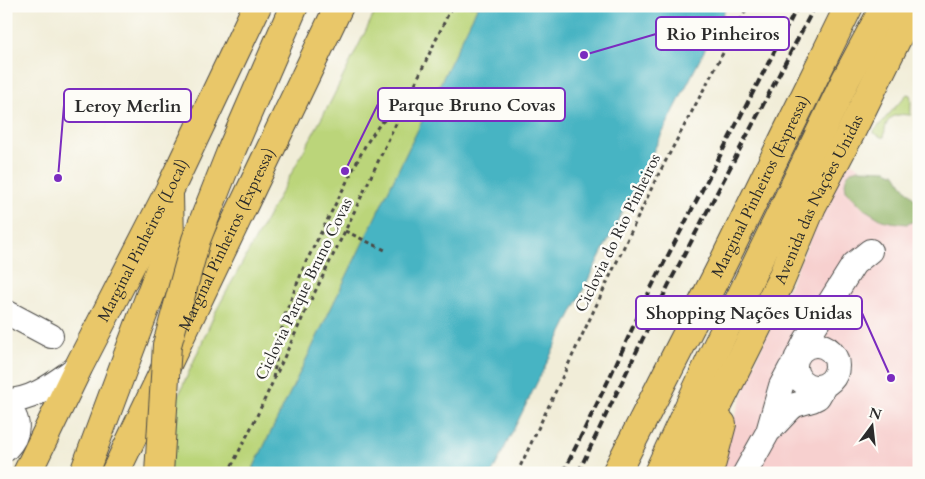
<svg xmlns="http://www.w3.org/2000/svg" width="925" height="479" font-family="Cardo,serif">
<rect width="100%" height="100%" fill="#fdfcf7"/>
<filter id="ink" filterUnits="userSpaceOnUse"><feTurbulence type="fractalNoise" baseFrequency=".02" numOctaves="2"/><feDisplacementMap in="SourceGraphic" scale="10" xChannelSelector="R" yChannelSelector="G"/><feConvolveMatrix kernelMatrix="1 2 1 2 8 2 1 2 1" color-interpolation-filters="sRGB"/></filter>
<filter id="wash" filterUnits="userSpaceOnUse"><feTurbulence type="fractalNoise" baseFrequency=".0096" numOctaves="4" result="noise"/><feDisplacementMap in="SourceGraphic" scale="20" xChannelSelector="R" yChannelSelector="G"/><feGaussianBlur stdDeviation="1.12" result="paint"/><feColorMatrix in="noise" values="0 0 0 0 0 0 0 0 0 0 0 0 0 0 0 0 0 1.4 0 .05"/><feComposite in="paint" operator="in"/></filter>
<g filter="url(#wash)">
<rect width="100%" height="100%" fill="#f1edd8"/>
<!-- built -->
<path fill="#f7d0cf" d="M846 159 919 207V473H713L758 355Z"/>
<!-- green -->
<path fill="#bbd57a" stroke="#738052" d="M378 6H478L251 473H144L216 311 331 101Z
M907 94 910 95C912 98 910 110 911 115 907 115 903 114 898 115 886 117 885 128 884 137H881L874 133V131Z"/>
<!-- forest -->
<path fill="#94b66a" stroke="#60704a" d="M859 169 886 170 896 174 902 184 918 203 919 214 915 221 907 224 891 222 882 220 864 209 846 190 845 183 846 178 848 174 851 171Z"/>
<!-- water -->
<path fill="#47b4c3" stroke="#397077" d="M478 6H727L599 258 492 473H251Z"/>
</g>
<g filter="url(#ink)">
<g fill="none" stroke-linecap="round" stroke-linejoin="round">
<!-- minor casing -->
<g stroke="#494845" stroke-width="26">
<path id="minor" d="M6 312 51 336
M795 366a21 21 0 1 1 42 0a21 21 0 1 1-42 0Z
M801 350 806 340 854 264 870 251
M6 401C34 401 57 381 79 366
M6 406C21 419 20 435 6 449
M771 429 790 409 795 405 812 400 818 397 825 385
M745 473 768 432 781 386 790 369 795 363"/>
</g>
<!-- highway casing -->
<g stroke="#494845" stroke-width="30">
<g id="highway">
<path id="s1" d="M27 473 79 366 169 191 257 6"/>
<path d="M84 473 170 242 169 195"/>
<path id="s2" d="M115 473 339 6"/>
<path id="s3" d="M616 473 723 263 849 6"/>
<path d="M658 473 717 346 846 79 885 6"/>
<path id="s4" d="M684 473 780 282 812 206 849 136 913 6"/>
<path d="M707 473 712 462 722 424"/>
</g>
</g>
<!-- path -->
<path stroke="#494845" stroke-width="3" stroke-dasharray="4 4" stroke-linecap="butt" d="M345 231 385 250
M273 378 284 317 305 264 366 144 380 124 407 100
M228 473 255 420 308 306 345 231 452 6
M517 473 655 181 748 6"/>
<!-- minor -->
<use href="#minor" stroke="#fff" stroke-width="24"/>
<!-- highway -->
<use href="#highway" stroke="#e9c769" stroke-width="28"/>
<!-- rail -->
<path stroke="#2b2b2b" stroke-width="4" stroke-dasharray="8 4" stroke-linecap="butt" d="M563 473 609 379 651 288 798 6
M578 473 671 280 815 6"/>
<!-- highway-bridge casing -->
<g stroke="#494845" stroke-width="30" stroke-linecap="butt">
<path id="highway-bridge" d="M159 473 167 345 196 240 232 149 294 6"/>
</g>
<!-- highway-bridge -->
<use href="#highway-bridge" stroke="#e9c769" stroke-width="28"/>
</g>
</g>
<g text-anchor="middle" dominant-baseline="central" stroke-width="5" stroke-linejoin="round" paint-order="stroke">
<!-- street labels -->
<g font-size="16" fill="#2b2b2b" stroke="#fdfcf7">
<text stroke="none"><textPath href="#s3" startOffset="321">Marginal Pinheiros (Expressa)</textPath></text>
<text stroke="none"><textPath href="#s4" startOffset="305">Avenida das Nações Unidas</textPath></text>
<text transform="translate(618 233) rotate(-64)">Ciclovia do Rio Pinheiros</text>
<text stroke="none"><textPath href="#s2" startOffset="259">Marginal Pinheiros (Expressa)</textPath></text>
<text stroke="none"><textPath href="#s1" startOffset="260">Marginal Pinheiros (Local)</textPath></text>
<text transform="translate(304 289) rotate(-64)">Ciclovia Parque Bruno Covas</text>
</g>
</g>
<!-- callouts -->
<path fill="none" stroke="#7b2cbf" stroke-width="2" d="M584 55L656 34M345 171L378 104M58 178L64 105M891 378L862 313"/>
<g fill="#7b2cbf" stroke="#fdfcf7" stroke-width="2">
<circle cx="584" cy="55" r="5"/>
<circle cx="345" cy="171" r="5"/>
<circle cx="58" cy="178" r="5"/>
<circle cx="891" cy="378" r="5"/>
</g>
<g fill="#fdfcf7" stroke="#7b2cbf" stroke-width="2">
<rect x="656" y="17" width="133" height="33" rx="5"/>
<rect x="378" y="88" width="187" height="33" rx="5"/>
<rect x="64" y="89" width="127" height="33" rx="5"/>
<rect x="636" y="296" width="226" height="33" rx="5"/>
</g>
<g font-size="18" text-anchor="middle" font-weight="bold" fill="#2b2b2b">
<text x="723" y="40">Rio Pinheiros</text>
<text x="472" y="111">Parque Bruno Covas</text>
<text x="128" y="112">Leroy Merlin</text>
<text x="749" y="319">Shopping Nações Unidas</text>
</g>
<!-- margin -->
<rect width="925" height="479" fill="none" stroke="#fdfcf7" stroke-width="25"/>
<!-- north arrow -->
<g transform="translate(872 426) rotate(15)" stroke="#fdfcf7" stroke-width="4" paint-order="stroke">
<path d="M0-4L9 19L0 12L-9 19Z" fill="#2b2b2b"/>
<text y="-8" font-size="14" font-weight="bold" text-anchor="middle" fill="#2b2b2b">N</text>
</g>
</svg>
